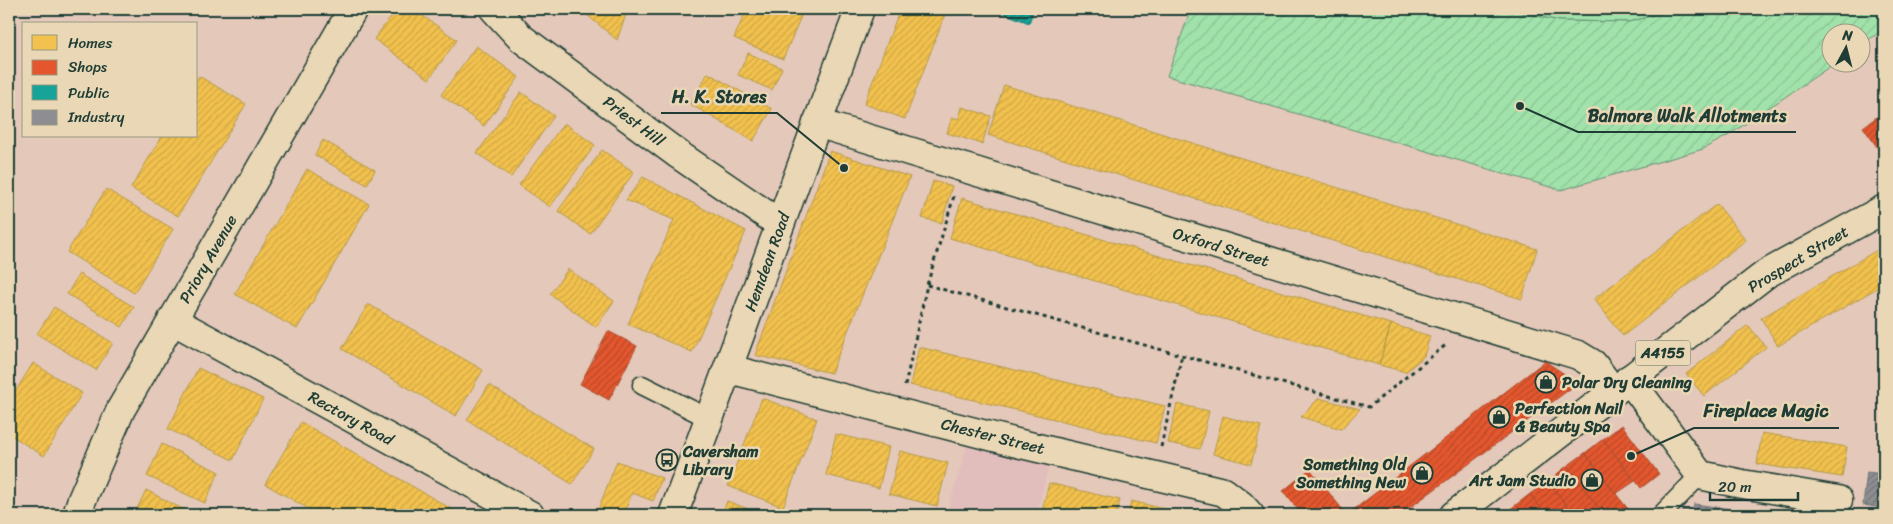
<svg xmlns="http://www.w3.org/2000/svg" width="1893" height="524" font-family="Sriracha,sans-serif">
<defs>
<pattern id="garden-furrows" width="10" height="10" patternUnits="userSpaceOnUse" patternTransform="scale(1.25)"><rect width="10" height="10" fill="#a1e2ab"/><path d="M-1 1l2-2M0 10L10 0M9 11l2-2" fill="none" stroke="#8ac394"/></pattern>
<pattern id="homes-hatch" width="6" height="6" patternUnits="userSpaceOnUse" patternTransform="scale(1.25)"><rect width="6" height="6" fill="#f2c14e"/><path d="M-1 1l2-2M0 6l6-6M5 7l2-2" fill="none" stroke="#cfa745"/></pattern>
<pattern id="shops-hatch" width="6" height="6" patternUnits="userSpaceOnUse" patternTransform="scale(1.25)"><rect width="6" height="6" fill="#e4572e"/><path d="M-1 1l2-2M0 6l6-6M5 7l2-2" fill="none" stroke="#b84928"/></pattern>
<pattern id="public-hatch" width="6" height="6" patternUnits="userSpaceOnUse" patternTransform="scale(1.25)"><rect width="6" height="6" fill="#17a398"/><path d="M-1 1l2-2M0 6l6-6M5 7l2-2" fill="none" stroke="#14867d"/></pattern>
<pattern id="industry-hatch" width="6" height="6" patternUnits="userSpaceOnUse" patternTransform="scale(1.25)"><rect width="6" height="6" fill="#8d8d92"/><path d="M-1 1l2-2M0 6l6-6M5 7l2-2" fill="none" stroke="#737478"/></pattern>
</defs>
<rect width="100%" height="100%" fill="#e4c8b9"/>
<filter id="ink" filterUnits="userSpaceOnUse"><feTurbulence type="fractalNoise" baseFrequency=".02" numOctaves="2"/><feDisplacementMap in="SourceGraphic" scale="10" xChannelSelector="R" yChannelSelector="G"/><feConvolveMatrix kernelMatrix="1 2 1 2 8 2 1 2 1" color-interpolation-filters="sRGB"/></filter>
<g filter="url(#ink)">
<!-- built -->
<path fill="#e1bebc" d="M967 446 1049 463 1037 515H946Z"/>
<!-- park -->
<path fill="#a1e2ab" stroke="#609070" d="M1506 9H1676L1629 22 1559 21Z"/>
<!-- garden -->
<path fill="url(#garden-furrows)" stroke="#609070" d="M1191 9H1506L1559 21 1629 22 1676 9H1884V29L1861 45 1860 32H1830V62L1835 63 1729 135 1703 149 1561 190 1167 76Z"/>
<!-- homes -->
<path fill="url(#homes-hatch)" stroke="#b39946" d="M397 9H413L457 40 429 79 374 39Z
M580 9H628L617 40Z
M747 9H804L783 59 734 38Z
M900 9H947L905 119 864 104Z
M476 46 519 77 484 126 441 95Z
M748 53 782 68 772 90 738 75Z
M708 73 772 109 753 141 690 104Z
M199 76 246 104 178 216 131 188 162 136H196V80Z
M1004 85 1537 249 1522 299 988 135Z
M521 92 554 116 511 177 477 153Z
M962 107 991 116 982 144 947 133 952 117 959 119Z
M564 123 595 145 550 207 519 185Z
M323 140 375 170 367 185 315 155Z
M602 150 634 172 590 234 558 211Z
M830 151 910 177 831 373 755 355Z
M307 169 369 204 297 329 235 294Z
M643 177 746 231 692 352 628 324 674 220 626 200Z
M933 181 952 186 942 223 922 218Z
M106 189 173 229 134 293 67 252Z
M962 198 1391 324 1379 365 950 238Z
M1717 204 1746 240 1623 336 1594 299Z
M1884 246V284L1778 346 1761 318Z
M568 269 614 301 596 327 550 294Z
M79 274 134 307 122 327 67 294Z
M368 304 483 370 456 416 342 349Z
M54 307 113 343 96 370 37 334Z
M1391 324 1430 336 1424 356 1406 372 1379 365Z
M1748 325 1766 347 1704 396 1686 374Z
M919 347 1165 406 1156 443 910 385Z
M33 363 82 393 44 456 9 434V402Z
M198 368 263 399 233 460 168 429Z
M489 385 594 449 572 484 467 420Z
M762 398 817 419 783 507 728 486Z
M1319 398 1360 409 1341 429 1301 417Z
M1177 404 1209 411 1200 449 1168 443Z
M1223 416 1261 426 1251 464 1213 454Z
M301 422 462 515H319L265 484Z
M1762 433 1847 447 1842 477 1757 464Z
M836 434 889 447 879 488 826 475Z
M162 444 219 472 205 503 147 476Z
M900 451 948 463 937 506 889 494Z
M617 461 662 478 653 501 632 493 624 515H596Z
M1049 483 1120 500 1116 515H1041Z
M146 490 194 515H134Z
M727 501 759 513 758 515H722Z
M1131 501 1182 513V515H1128Z
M1734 509 1781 515H1733Z"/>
<!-- shops -->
<path fill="url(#shops-hatch)" stroke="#a94f30" d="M1884 112V157L1863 127Z
M608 331 637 346 609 400 580 384Z
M1545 361 1578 383 1400 515H1347Z
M1622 425 1659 474 1641 488 1603 439Z
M1603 439 1635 481 1616 494 1585 453Z
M1585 453 1616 494 1633 515H1604L1567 466Z
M1567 466 1604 515H1574L1548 481Z
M1310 469 1347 515H1302L1283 491Z
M1548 481 1574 515H1546L1530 494Z
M1530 494 1546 515H1519L1513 507Z
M1513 507 1519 515H1502Z"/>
<!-- public -->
<path fill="url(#public-hatch)" stroke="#19847a" d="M993 9H1034L1029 23Z"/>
<!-- industry -->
<path fill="url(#industry-hatch)" stroke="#6c7576" d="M1867 472 1884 474V508L1863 505Z
M1694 504 1731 509 1730 515H1693Z
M1683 509 1691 511 1690 515H1681Z"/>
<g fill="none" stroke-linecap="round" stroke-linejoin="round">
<!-- lane casing -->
<g stroke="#1f3d34" stroke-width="21">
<path id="lane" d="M642 385 710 419
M1661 515 1700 475"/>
</g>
<!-- street casing -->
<g stroke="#1f3d34" stroke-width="31">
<path id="street" d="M817 123 1578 355 1593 364 1613 391
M172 320 530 515
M729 369 1021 444 1224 492 1241 505 1250 515
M1629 379 1700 475 1742 484 1838 500
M77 515 81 502 121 409 353 9"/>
</g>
<!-- secondary casing -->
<g stroke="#1f3d34" stroke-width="31">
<path id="secondary" d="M494 9 521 38 679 155 780 224
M673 515C737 347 796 177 860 9"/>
</g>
<!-- primary casing -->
<g stroke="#1f3d34" stroke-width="31">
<path id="primary" d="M1454 515 1766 274 1884 209"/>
</g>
<!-- path -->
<path stroke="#1f3d34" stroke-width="3" stroke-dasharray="4 4" stroke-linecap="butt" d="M927 285 1369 407 1447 344
M905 386 927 285 954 196
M1161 447 1182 355"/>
<!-- lane -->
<use href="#lane" stroke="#e9d7b5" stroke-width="18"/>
<!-- street -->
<use href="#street" stroke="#e9d7b5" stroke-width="28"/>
<!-- secondary -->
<use href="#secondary" stroke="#e9d7b5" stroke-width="28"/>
<!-- primary -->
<use href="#primary" stroke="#e9d7b5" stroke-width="28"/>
</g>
</g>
<!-- icons -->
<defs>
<g id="shop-ring" transform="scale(1.125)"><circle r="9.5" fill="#e9d7b5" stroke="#1f3d34" stroke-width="1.5"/><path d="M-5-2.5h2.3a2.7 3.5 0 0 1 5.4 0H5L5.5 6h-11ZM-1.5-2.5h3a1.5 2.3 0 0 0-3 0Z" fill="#1f3d34"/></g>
<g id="bus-ring" transform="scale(1.125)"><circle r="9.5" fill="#e9d7b5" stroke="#1f3d34" stroke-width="1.5"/><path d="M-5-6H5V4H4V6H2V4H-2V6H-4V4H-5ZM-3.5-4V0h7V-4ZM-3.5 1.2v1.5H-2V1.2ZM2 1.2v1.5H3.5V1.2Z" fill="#1f3d34"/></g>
</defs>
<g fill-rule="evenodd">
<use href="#shop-ring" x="1546" y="382"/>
<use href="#shop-ring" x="1499" y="417"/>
<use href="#bus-ring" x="667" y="460"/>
<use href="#shop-ring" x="1422" y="473"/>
<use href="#shop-ring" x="1592" y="480"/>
</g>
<g text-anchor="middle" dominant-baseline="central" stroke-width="5" stroke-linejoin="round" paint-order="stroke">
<!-- shield labels -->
<rect fill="#e9d7b5" stroke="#5c6b5b" stroke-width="1" x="1635.5" y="340.5" width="55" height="25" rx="4"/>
<g font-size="15" font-weight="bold" fill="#1f3d34">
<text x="1663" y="353">A4155</text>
</g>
<!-- street labels -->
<g font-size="16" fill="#1f3d34" stroke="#e9d7b5">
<text transform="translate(634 121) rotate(37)">Priest Hill</text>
<text transform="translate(1221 247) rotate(17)">Oxford Street</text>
<text transform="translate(208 259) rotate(-60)">Priory Avenue</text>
<text transform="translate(1798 259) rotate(-31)">Prospect Street</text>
<text transform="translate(767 262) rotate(-70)">Hemdean Road</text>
<text transform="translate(351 418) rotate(29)">Rectory Road</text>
<text transform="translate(993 436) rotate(14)">Chester Street</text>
</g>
<!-- poi labels -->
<g font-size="16" font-weight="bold" fill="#1f3d34" stroke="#e9d7b5" text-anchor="start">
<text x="1562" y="382">Polar Dry Cleaning</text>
<text x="1515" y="408">Perfection Nail<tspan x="1515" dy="18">&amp; Beauty Spa</tspan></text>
<text x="683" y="451">Caversham<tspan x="683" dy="18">Library</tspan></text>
<text x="1406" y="464" text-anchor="end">Something Old<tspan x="1406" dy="18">Something New</tspan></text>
<text x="1576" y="480" text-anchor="end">Art Jam Studio</text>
</g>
</g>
<!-- callouts -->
<path fill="none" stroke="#1f3d34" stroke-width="2" d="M844 168L777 113H661M1520 106L1578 132H1796M1631 456L1694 428H1839"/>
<g fill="#1f3d34" stroke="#e9d7b5" stroke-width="2">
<circle cx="844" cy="168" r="5"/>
<circle cx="1520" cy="106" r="5"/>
<circle cx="1631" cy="456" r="5"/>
</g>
<g font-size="18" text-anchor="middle" font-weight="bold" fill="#1f3d34" stroke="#e9d7b5" stroke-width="5" stroke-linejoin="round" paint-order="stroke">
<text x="719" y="103">H. K. Stores</text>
<text x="1687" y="122">Balmore Walk Allotments</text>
<text x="1766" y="417">Fireplace Magic</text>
</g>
<!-- margin -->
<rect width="1893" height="524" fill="none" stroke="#e9d7b5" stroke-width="30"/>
<rect x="15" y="15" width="1863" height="494" fill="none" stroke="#1f3d34" stroke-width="2" filter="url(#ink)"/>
<!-- legend -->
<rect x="22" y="22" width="175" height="115" fill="#e9d7b5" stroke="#989981"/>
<rect x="32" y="35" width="25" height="15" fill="#f2c14e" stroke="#989981"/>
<text x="68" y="48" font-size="15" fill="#1f3d34">Homes</text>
<rect x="32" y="60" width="25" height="15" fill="#e4572e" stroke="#989981"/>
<text x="68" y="72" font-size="15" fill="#1f3d34">Shops</text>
<rect x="32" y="85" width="25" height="15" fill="#17a398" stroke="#989981"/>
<text x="68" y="98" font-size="15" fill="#1f3d34">Public</text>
<rect x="32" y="110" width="25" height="15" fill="#8d8d92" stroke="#989981"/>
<text x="68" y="122" font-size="15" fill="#1f3d34">Industry</text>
<!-- north arrow -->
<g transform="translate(1846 48) rotate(7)"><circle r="24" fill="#e9d7b5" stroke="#989981"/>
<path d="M0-4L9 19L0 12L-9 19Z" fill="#1f3d34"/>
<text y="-8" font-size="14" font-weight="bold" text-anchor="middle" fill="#1f3d34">N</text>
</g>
<!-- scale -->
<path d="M1710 492v8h88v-8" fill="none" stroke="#1f3d34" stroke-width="2.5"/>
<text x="1718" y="492" font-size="15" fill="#1f3d34" stroke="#e9d7b5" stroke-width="4" paint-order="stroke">20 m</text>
</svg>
